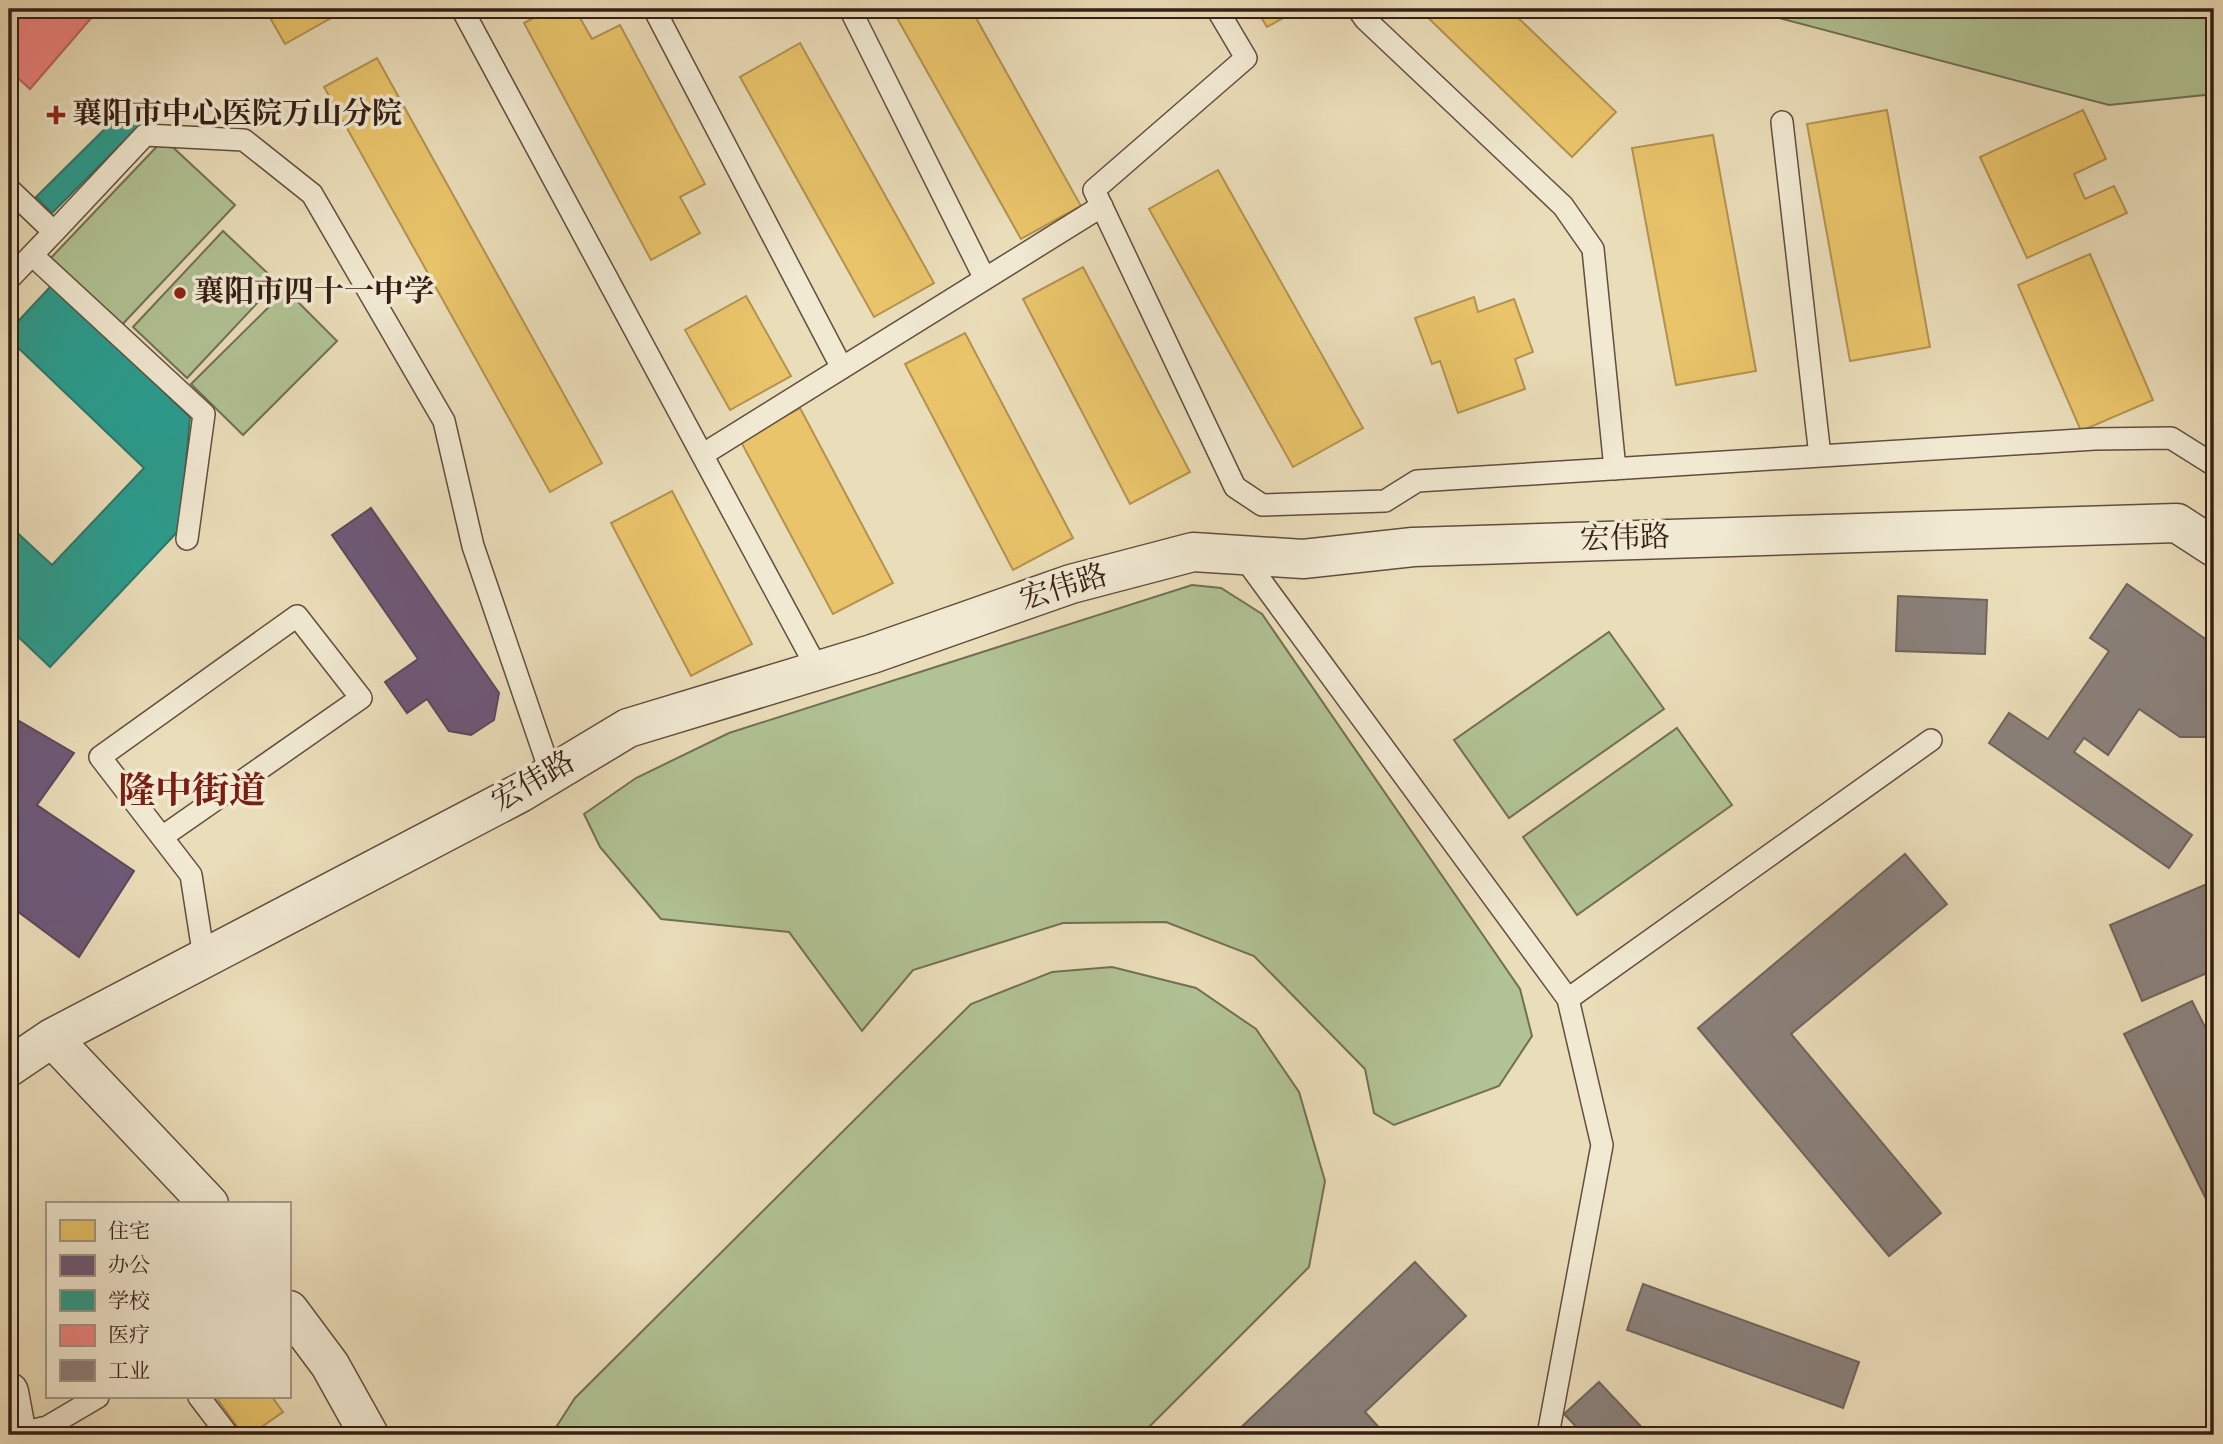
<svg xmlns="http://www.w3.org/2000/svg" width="2223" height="1444" font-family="'Sorts Mill Goudy','Noto Serif SC',serif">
<rect width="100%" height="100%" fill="#eaddb9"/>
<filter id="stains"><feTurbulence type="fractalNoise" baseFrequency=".00286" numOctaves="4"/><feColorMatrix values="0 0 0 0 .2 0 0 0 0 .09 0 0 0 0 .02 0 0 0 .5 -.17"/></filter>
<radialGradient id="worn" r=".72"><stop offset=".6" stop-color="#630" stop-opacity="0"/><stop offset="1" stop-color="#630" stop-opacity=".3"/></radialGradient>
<!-- green -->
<path fill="#b1c294" stroke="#727054" stroke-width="2" d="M1745 9H2214V94L2109 105Z
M164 139 235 205 118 329 47 262Z
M223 231 277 282 187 378 133 327Z
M286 290 337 341 243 435 191 384Z
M1192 585 1221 588 1262 614 1520 989 1532 1036 1499 1086 1394 1125 1374 1113 1365 1069 1254 956 1166 922 1063 923 913 970 862 1031 789 932 661 919 600 847 584 814 636 778 729 733Z
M1609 632 1664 709 1509 818 1454 740Z
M1677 728 1732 805 1577 915 1523 837Z
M1112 967 1196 988 1256 1029 1299 1092 1325 1181 1309 1267 1141 1435H551L575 1398 971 1004 1052 972Z"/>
<!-- homes -->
<path fill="#e9c46a" stroke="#b39250" stroke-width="2" d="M265 9H347L285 44Z
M551 9H575L592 39 620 25 705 184 680 197 700 233 651 260 524 23Z
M892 9H971L1081 206 1021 239Z
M1256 9H1299L1267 27Z
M1419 9H1509L1616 112 1572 157Z
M800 43 934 283 874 317 740 77Z
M377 58 602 463 550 492 324 87Z
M1887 110 1930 347 1850 361 1807 124Z
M2083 110 2106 159 2074 174 2085 199 2114 186 2127 213 2027 258 1980 157Z
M1713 135 1756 371 1676 385 1632 148Z
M1218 170 1363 428 1293 467 1149 209Z
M2090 254 2153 400 2081 431 2018 285Z
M1083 267 1190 472 1130 504 1023 299Z
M746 296 791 376 730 410 685 330Z
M1474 297 1478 312 1514 299 1533 352 1515 359 1525 389 1458 413 1440 361 1432 364 1415 318Z
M965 333 1073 538 1013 570 905 364Z
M800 408 893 583 833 614 740 440Z
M672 491 752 644 691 676 611 523Z
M216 1397H272L283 1412 250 1435H243Z"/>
<!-- offices -->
<path fill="#6d597a" stroke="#5c485c" stroke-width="2" d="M371 508 499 693 494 720 471 735 449 731 427 699 407 713 385 682 418 659 332 535Z
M9 715 74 753 37 805 134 871 79 957 9 905Z"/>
<!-- schools -->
<path fill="#2a9d8f" stroke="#2d776a" stroke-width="2" d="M131 103 146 119 52 213 36 197Z
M52 285 190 417 180 529 50 667 9 628V525L52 565 144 468 9 339V331Z"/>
<!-- health -->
<path fill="#f28482" stroke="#b96661" stroke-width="2" d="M22 9H99L30 89 9 70V25Z"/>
<!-- industry -->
<path fill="#8a817c" stroke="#70645d" stroke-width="2" d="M2127 584 2214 645V737H2180L2139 709 2108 755 2084 738 2074 752 2192 835 2169 868 1989 743 2009 713 2048 739 2109 651 2090 638Z
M1898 596 1987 600 1985 654 1896 651Z
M1905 854 1947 904 1791 1034 1941 1213 1889 1256 1698 1028Z
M2214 881V970L2142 1001 2110 925Z
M2192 1001 2214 1045V1215L2124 1034Z
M1415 1262 1466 1316 1365 1412 1385 1434 1233 1435Z
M1643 1284 1859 1362 1843 1408 1627 1330Z
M1599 1382 1649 1435H1584L1564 1414Z"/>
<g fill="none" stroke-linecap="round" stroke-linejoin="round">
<!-- lane casing -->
<g stroke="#624e3e" stroke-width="24">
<path id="lane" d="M462 9 818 670
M654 9 842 368
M850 9 985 279
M1217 9 1246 58 1094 190 1235 487 1262 505 1385 501 1417 481 2095 439 2171 438 2214 465
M1358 9 1365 19 1563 206 1593 249 1615 469
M1782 122 1820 456
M9 189 54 232 9 279
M54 232 145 135 244 140 312 194 444 421 473 546 551 774
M32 255 204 414 187 539
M702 455 1102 206
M1242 555 1568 999 1931 740
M162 837 361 698 297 616 100 757 191 875 204 958
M199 1397 228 1435
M16 1434 47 1427 98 1397
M1548 1435 1602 1145 1568 999"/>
</g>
<!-- street casing -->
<g stroke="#624e3e" stroke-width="41">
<path id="street" d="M52 1038 209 1204
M9 1067 52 1038 520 793 628 728 872 654 1071 584 1193 552 1303 559 1413 547 2177 523 2214 547
M289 1310 330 1365 369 1435
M9 1392 17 1435"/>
</g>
<!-- secondary casing -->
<g stroke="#341f15" stroke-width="41">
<path id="secondary" d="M9 1424 17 1435"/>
</g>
<!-- lane -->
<use href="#lane" stroke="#f1e9d2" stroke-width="21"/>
<!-- street -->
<use href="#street" stroke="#f1e9d2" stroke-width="38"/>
<!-- secondary -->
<use href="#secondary" stroke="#f1e9d2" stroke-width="38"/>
</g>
<!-- markers -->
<g fill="#8f2418" stroke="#f1e9d2" stroke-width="2.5">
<path d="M52.5 104.5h7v7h7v7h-7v7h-7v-7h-7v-7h7z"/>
<circle cx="180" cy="293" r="7"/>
</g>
<g text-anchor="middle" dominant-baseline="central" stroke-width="7" stroke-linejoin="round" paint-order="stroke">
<!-- poi labels -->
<g font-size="30" font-weight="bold" fill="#341f15" stroke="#f1e9d2" text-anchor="start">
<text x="72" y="115">襄阳市中心医院万山分院</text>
<text x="194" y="293">襄阳市四十一中学</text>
</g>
<!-- street labels -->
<g font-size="30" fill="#341f15" stroke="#f1e9d2">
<text transform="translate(1625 540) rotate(-2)">宏伟路</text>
<text transform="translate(1064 589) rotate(-17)">宏伟路</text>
<text transform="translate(534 783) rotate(-30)">宏伟路</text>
</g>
<!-- district labels -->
<g font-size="37" font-weight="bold" fill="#7a1f14" stroke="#f1e9d2">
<text x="192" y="794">隆中街道</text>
</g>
</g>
<!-- margin -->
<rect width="2223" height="1444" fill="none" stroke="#eaddb9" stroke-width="35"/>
<rect x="10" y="10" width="2202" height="1423" fill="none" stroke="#341f15" stroke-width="3.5"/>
<rect x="18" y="18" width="2188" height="1409" fill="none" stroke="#341f15" stroke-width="2"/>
<!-- legend -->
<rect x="46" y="1202" width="245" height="196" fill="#f1e9d2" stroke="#a59886" stroke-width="2"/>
<rect x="60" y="1220" width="35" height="21" fill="#e9c46a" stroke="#a59886" stroke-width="2"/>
<text x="108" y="1238" font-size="21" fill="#341f15">住宅</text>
<rect x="60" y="1255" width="35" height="21" fill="#6d597a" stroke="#a59886" stroke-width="2"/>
<text x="108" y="1272" font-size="21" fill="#341f15">办公</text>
<rect x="60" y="1290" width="35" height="21" fill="#2a9d8f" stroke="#a59886" stroke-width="2"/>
<text x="108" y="1308" font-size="21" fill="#341f15">学校</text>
<rect x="60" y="1325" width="35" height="21" fill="#f28482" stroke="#a59886" stroke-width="2"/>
<text x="108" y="1342" font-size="21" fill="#341f15">医疗</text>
<rect x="60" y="1360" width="35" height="21" fill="#8a817c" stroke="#a59886" stroke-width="2"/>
<text x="108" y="1378" font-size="21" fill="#341f15">工业</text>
<rect width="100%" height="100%" filter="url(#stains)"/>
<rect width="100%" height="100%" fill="url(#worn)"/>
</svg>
